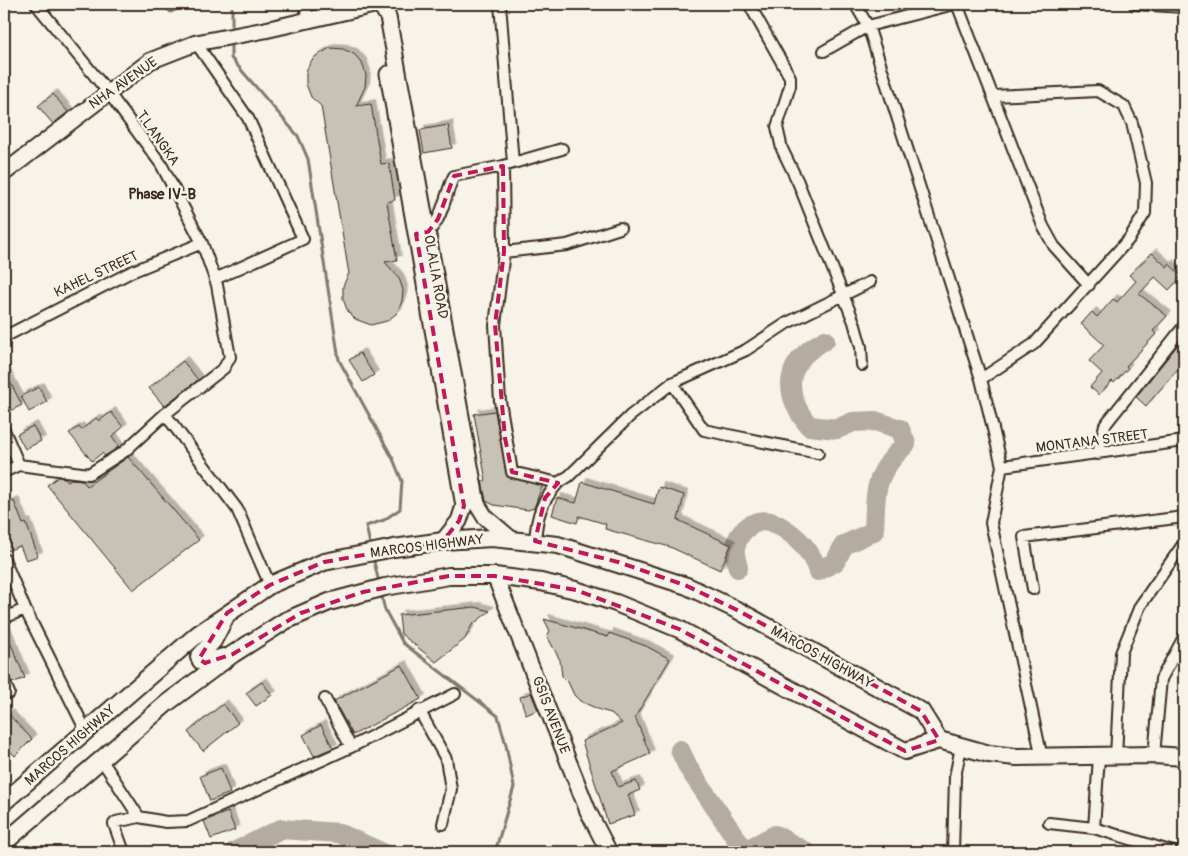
<svg xmlns="http://www.w3.org/2000/svg" width="1188" height="856" font-family="Pangolin,sans-serif">
<defs>
<filter id="shadow"><feDropShadow dx="4.5" dy="-4.5" stdDeviation="0" flood-color="#0004"/></filter>
</defs>
<rect width="100%" height="100%" fill="#f7f3e8"/>
<filter id="ink" filterUnits="userSpaceOnUse"><feTurbulence type="fractalNoise" baseFrequency=".02" numOctaves="2"/><feDisplacementMap in="SourceGraphic" scale="10" xChannelSelector="R" yChannelSelector="G"/><feConvolveMatrix kernelMatrix="1 2 1 2 8 2 1 2 1" color-interpolation-filters="sRGB"/></filter>
<g filter="url(#ink)">
<g fill="none" stroke-linecap="round" stroke-linejoin="round">
<!-- stream -->
<path stroke="#84786c" stroke-width="3" d="M160 4 171 12 188 4
M232 31V4
M231 42V58L298 136 308 159 339 360 393 459 402 481 400 509 384 520 366 526 371 549
M373 557 379 583
M381 594 385 610 403 643 498 716 506 745 514 787 495 852"/>
<!-- river -->
<path stroke="#b4aca0" stroke-width="20" d="M738 568C737 562 734 555 735 549 738 529 758 514 778 525 796 535 811 551 818 571L835 562 844 545 874 531C876 489 873 475 906 444L900 429 875 421 853 422 837 429 809 426C782 392 784 362 825 340
M680 750 689 769 744 850
M234 852 281 829 339 833 381 852
M743 852 775 835 806 852"/>
</g>
<!-- building -->
<path fill="#c8c1b6" stroke="#3b2a1e" filter="url(#shadow)" d="M330 48 343 49 354 54 362 63 366 75 365 87 356 106 371 104 381 164 389 163 395 200 387 202 397 260 385 262 399 278 403 290 402 301 397 313 387 321 371 325 355 319 348 312 343 299V286L349 273 348 268 321 106 311 97 306 84V71L311 61 316 56Z
M53 94 68 112 53 124 38 106Z
M448 125 452 148 424 153 420 130Z
M1152 253 1167 267 1169 264 1182 276 1169 290 1155 277 1139 294 1167 316 1153 331 1156 334 1126 366 1128 368 1114 383 1112 381 1099 395 1090 387 1102 373 1089 361 1104 345 1081 324 1092 312 1097 317 1113 299 1117 302 1136 281 1129 275Z
M1184 337V362L1146 406 1136 397Z
M360 353 374 375 363 382 349 360Z
M183 361 198 380 164 406 149 388Z
M4 370 22 405 8 412 4 404Z
M39 387 47 402 29 412 21 396Z
M495 411 507 476 542 486 534 508 528 510 494 505 486 501 482 481H486L474 414Z
M111 412 123 427 112 437 119 447 105 456 102 453 92 461 69 433 79 427 81 430 96 418 99 421Z
M33 426 41 441 25 449 17 434Z
M128 457 199 540 133 590 47 485 58 477 65 478 68 481 71 479 82 480 87 486Z
M582 482 654 504 659 487 684 495 678 520 731 545 720 570 670 547 605 529 606 524 579 516 577 523 552 515 557 498 576 503Z
M14 501 23 524 26 523 38 556 26 560 20 546 4 552V505Z
M475 607 490 611 472 625 465 639 436 662 401 634 399 615Z
M544 619 608 637 609 633 646 646 670 659 635 717 650 754 612 771 618 787 636 781 640 790 628 795 635 815 608 824 582 741 622 723 611 713 600 710 580 701 574 695 568 682 562 676 560 660 547 636 550 631Z
M4 627 25 678 12 683 9 676 4 674Z
M402 665 421 699 353 735 334 701Z
M262 682 272 695 256 706 246 693Z
M531 693 538 710 526 715 520 697Z
M223 704 238 723 203 751 188 732Z
M8 714 32 739 15 756 4 745V718Z
M321 725 333 748 314 756 303 735Z
M221 768 230 793 210 801 200 776Z
M228 812 235 830 211 839 204 821Z"/>
<g fill="none" stroke-linecap="round" stroke-linejoin="round">
<!-- street casing -->
<g stroke="#3b2a1e" stroke-width="14">
<path id="street" d="M304 4 309 19
M500 4 513 163
M749 4 790 77V86L777 127 782 149 798 182 854 322 861 347 862 365
M855 4 868 26 981 379 1002 466 991 523 1042 758
M957 4 1043 226 1054 246 1089 285
M1134 4 1184 7
M196 43 248 118 303 239 215 279
M824 51 868 26 954 4
M503 166 504 252 495 325 500 401 512 472 558 483C541 503 537 514 535 541
M424 233C441 229 446 190 454 176L503 166 562 149
M504 252 567 245 620 228
M4 337 131 272 202 243
M981 379 1034 344 1129 239 1145 213 1146 183 1132 123 1124 106 1098 91 994 96
M672 383 704 430 818 453
M165 414 237 509 270 585
M4 430 19 465 4 472
M1098 454 1105 425 1184 326
M19 465 89 474 125 451 165 414 224 368 230 357 217 285 202 243 161 164 108 92 36 4
M1002 466 1184 441
M558 483 569 476 630 416 672 383 746 350 787 323 870 282
M4 559 25 609 86 731
M1033 589 1024 537 1184 517
M4 618 25 609
M4 681 9 693
M325 699 351 747
M419 710 446 759 451 789 443 824
M1154 755 1161 679 1184 637
M1116 757 1121 653 1140 606 1184 543
M101 759 139 817 166 822 188 821 351 747 455 694
M1049 823 1094 828 1173 852
M1094 828 1099 757
M124 852 114 824 116 822 139 817
M953 852 955 777 961 747"/>
</g>
<!-- secondary casing -->
<g stroke="#3b2a1e" stroke-width="19">
<path id="secondary" d="M380 4 388 17 477 504 485 517 511 539
M388 74 464 506 459 521 443 541
M4 173 150 61 196 43 265 30 378 4
M495 576 588 811 609 852"/>
</g>
<!-- primary casing -->
<g stroke="#3b2a1e" stroke-width="20">
<path id="primary" d="M223 657 205 663 201 661 199 657 213 641 226 616
M4 802 198 634 270 585 324 562 394 548 443 541 492 538 558 545 687 586 739 611 921 711 939 740
M4 843 167 703 233 654 285 621 329 602 385 587 449 576H495L541 582 576 590 616 603 679 629 905 751 939 740 989 754 1016 757 1154 755 1184 757"/>
</g>
<!-- street -->
<use href="#street" stroke="#f7f3e8" stroke-width="10"/>
<!-- secondary -->
<use href="#secondary" stroke="#f7f3e8" stroke-width="15"/>
<!-- primary -->
<use href="#primary" stroke="#f7f3e8" stroke-width="16"/>
</g>
</g>
<!-- marked area -->
<path fill="none" stroke="#c2185b" stroke-width="4" stroke-dasharray="10 6" stroke-linejoin="round" d="M503 166 504 252 495 325 505 438 512 472 558 483 545 498 535 541 618 562 687 586 739 611 921 711 939 740 905 751 679 629 576 590 495 576H449L363 592 301 613 233 654 205 663 199 659 227 613 270 585 324 562 443 541 459 521 464 506 416 234 428 232 438 219 454 176Z"/>
<g text-anchor="middle" dominant-baseline="central" stroke-width="5" stroke-linejoin="round" paint-order="stroke">
<!-- street labels -->
<g font-size="14" fill="#3b2a1e" stroke="#f7f3e8">
<text transform="translate(123 83) rotate(-35)">NHA AVENUE</text>
<text transform="translate(158 138) rotate(55)">T.LANGKA</text>
<text transform="translate(96 274) rotate(-25)">KAHEL STREET</text>
<text transform="translate(436 277) rotate(80)">OLALIA ROAD</text>
<text transform="translate(1092 441) rotate(-7)">MONTANA STREET</text>
<text transform="translate(427 546) rotate(-7)">MARCOS HIGHWAY</text>
<text transform="translate(822 657) rotate(29)">MARCOS HIGHWAY</text>
<text transform="translate(551 715) rotate(69)">GSIS AVENUE</text>
<text transform="translate(70 745) rotate(-41)">MARCOS HIGHWAY</text>
</g>
<!-- neighbourhood labels -->
<g font-size="15" font-weight="bold" fill="#3b2a1e" stroke="#f7f3e8">
<text x="162" y="194">Phase IV-B</text>
</g>
</g>
<!-- margin -->
<rect width="1188" height="856" fill="none" stroke="#f7f3e8" stroke-width="20"/>
<rect x="10" y="10" width="1168" height="836" fill="none" stroke="#3b2a1e" stroke-width="2" filter="url(#ink)"/>
</svg>
